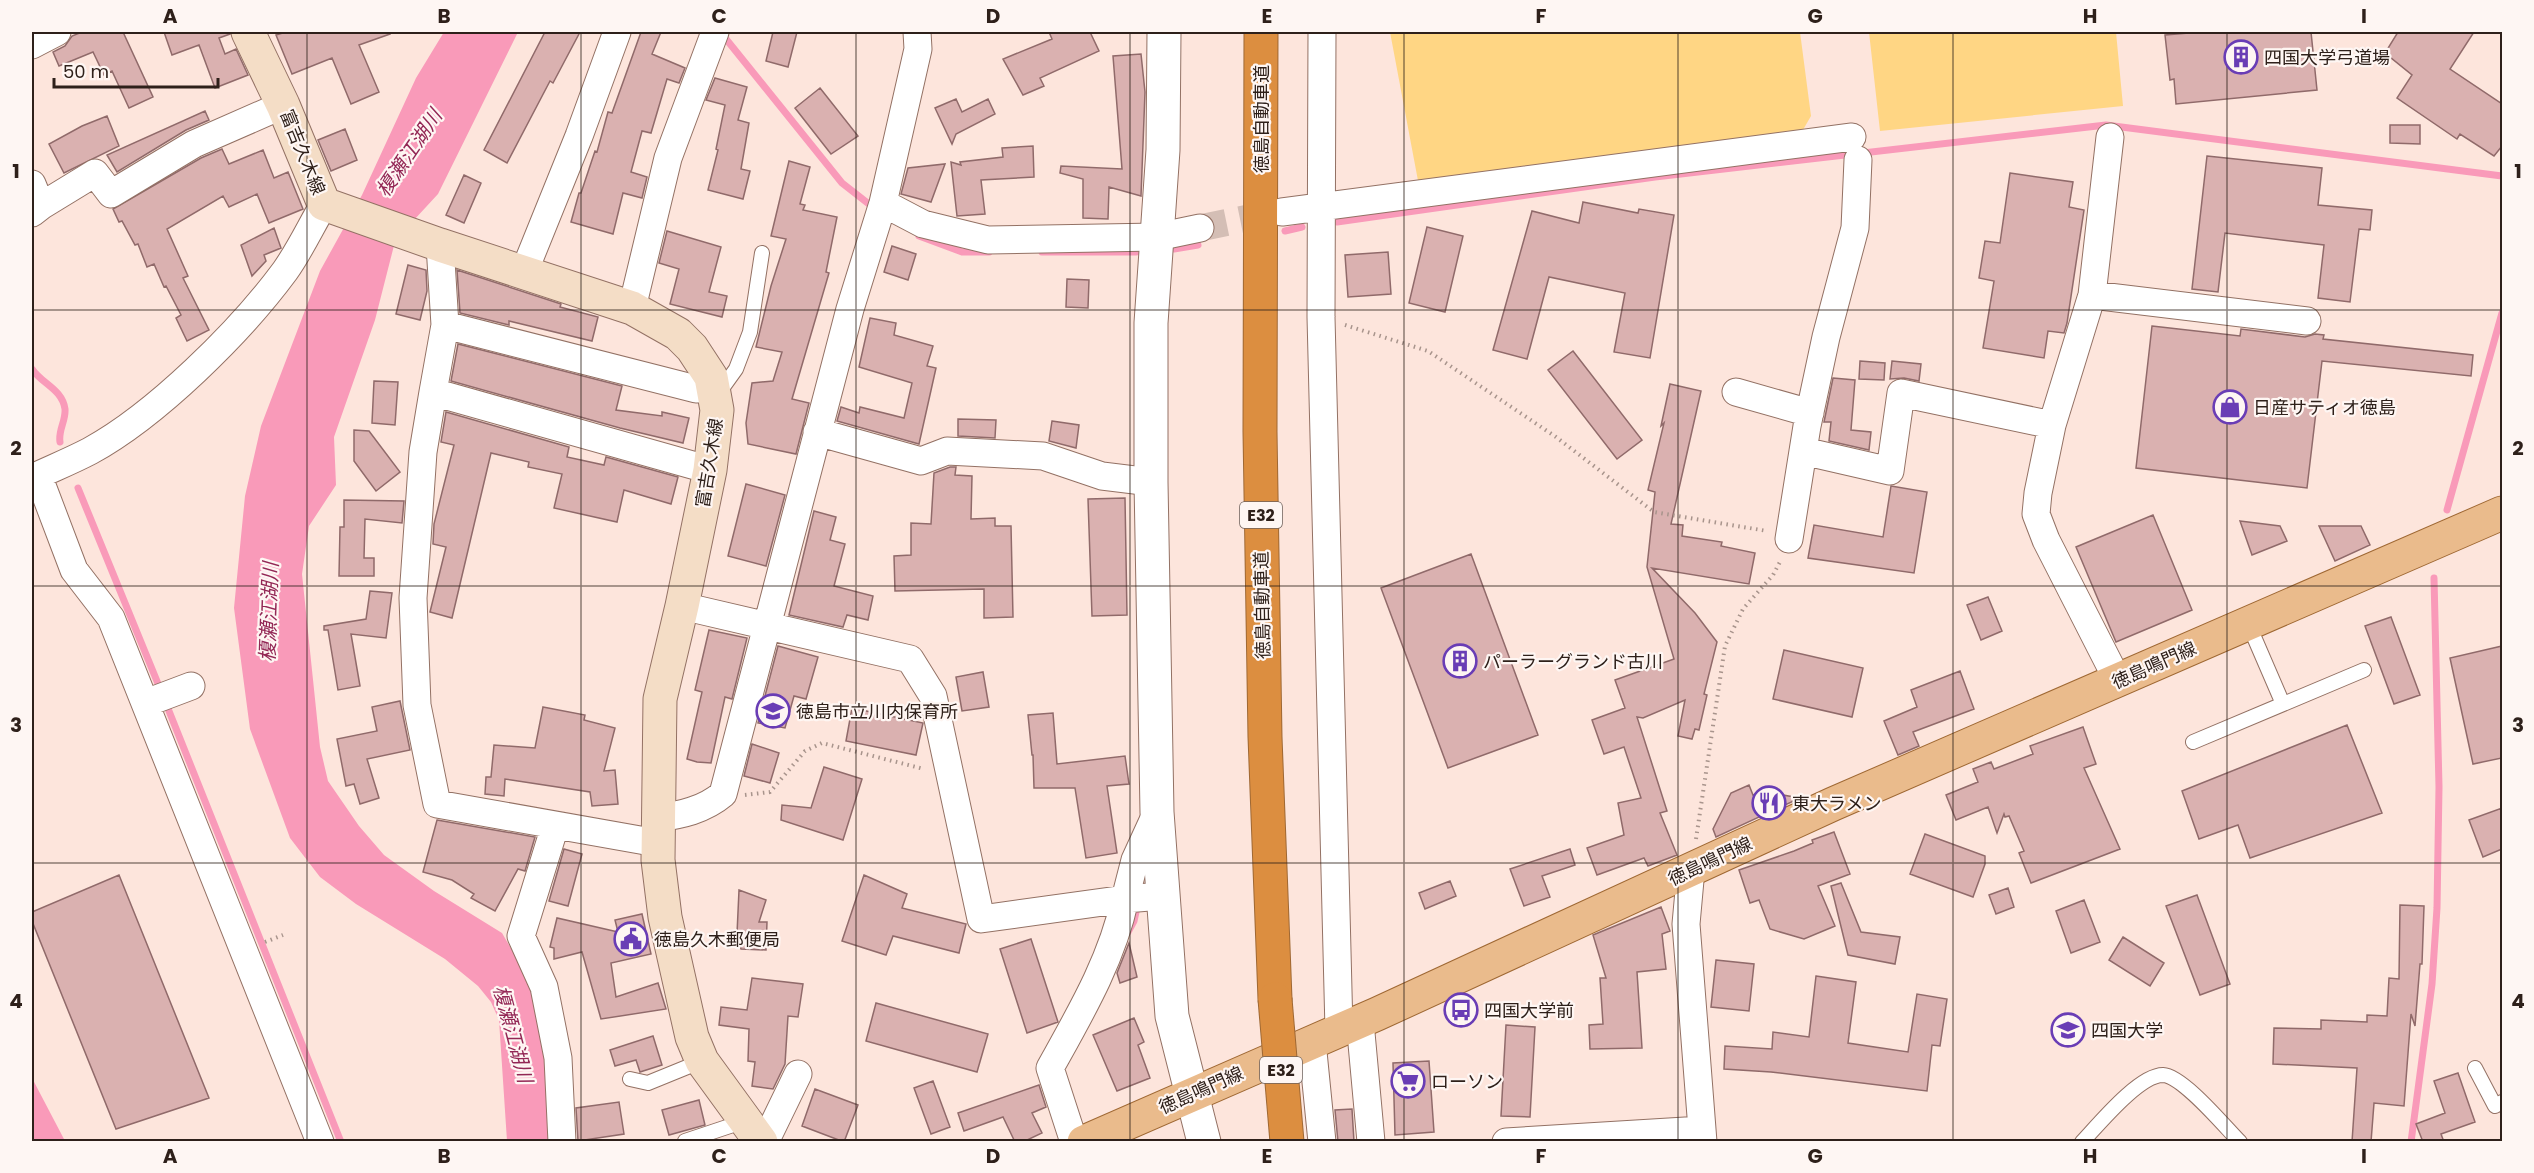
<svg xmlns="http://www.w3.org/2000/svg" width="2534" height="1173" font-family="Poppins,'Noto Sans JP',sans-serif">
<rect width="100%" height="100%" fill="#fde5dc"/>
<!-- park -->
<path fill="#ffd684" d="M1390 32H1800L1811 116 1800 135 1419 186Z
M1869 32H2116L2123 106 1880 131Z"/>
<!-- water -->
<path fill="#f99ab9" d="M444 32H518L438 194 414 220 401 218 375 320 334 437 336 485 309 526 302 574 320 747 328 781 359 826 384 855 434 891 502 933 523 969 542 1013 549 1141H507L499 1020 491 1002 478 986 445 959 356 904 320 877 290 838 250 729 234 608 245 496 261 426 320 271 362 195 416 78Z
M32 1078 65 1141H32Z"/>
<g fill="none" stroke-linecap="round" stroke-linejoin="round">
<!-- stream -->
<path stroke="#f99ab9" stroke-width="7" d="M722 34 842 183 874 208
M1337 222 1655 177 2106 125 2502 176
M1285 231 1302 227
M919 236 962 252H989
M1174 249 1198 245
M1042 252H1136
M32 369C42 384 62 389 65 409 66 421 58 430 60 442
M78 488 161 691
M2447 510 2502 313
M165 701 341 1142
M1128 932 1134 921 1138 903
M2411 1142 2432 984 2437 908 2439 787 2434 578"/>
</g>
<!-- building -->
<path fill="#dab1b0" stroke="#906a6a" stroke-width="1.5" d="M82 32H123L153 97 129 108 112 71 104 75 93 52 59 66 53 52 65 46 72 36Z
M164 32H229L230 34 219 38 225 54 236 49 248 75 215 88 199 45 172 55Z
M286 32H389L390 34 359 45 379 92 351 104 332 58 292 74 276 35Z
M545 32H580L553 83 550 81 507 163 484 150Z
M641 32H661L652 54 685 68 679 83 667 79 651 133 642 131 631 172 647 177 642 198 623 193 613 234 571 222 579 193H581L595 151 597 152 608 112 612 113Z
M773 32H797L788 67 766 61Z
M1049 32H1090L1099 51 1040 78 1044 86 1023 95 1003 59 1052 39Z
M2201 32H2311L2317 90 2176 104 2174 79 2170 80 2165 35Z
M2398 32H2474L2450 69 2502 104V146L2494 156 2460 134 2457 139 2397 98 2412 75 2385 53Z
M1141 54 1145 92 1141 196 1109 187 1108 219 1083 218V179L1060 173 1061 166 1122 169 1113 56Z
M715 78 747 87 738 120 749 123 741 169 750 171 743 199 708 190 718 150 716 149 725 105 706 100Z
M820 88 858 136 831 154 795 108Z
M956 99 962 112 988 99 995 114 956 134 952 144 935 108Z
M205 111 209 120 186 130 117 172 107 155Z
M107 116 119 146 64 173 49 144 82 126Z
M2390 125H2420V144L2390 143Z
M345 129 357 160 331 171 318 140Z
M1033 146 1034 177 981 180 985 214 957 216 951 162 961 165 960 162 1003 157 1002 148Z
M222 149 229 164 263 150 274 178 288 172 303 209 269 223 257 194 229 207 223 196 167 229 188 276 183 278 209 330 187 341 176 318 181 315 166 286 164 287 154 264 147 267 138 244 135 245 122 221 119 222 113 209 201 158Z
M2207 156 2322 168 2318 205 2372 210 2370 230 2359 229 2350 302 2318 298 2324 245 2225 233 2218 292 2192 289Z
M789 161 810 167 800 204 805 205 803 210 837 217 826 272 829 273 792 399 809 403 796 454 748 444 746 423 752 383 773 381 782 352 756 347 771 286 786 239 771 236Z
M945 164 931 202 901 194 908 168Z
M2010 173 2073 182 2069 207 2084 210 2067 323 2064 333 2048 331 2044 358 1983 348 1994 281 1979 278 1985 241 2000 243Z
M464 175 481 183 464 223 446 215Z
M1583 202 1638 213 1639 209 1674 215 1650 358 1614 352 1625 293 1549 277 1527 359 1493 350 1532 211 1579 223Z
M1427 227 1463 236 1445 312 1409 303Z
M274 228 281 248 264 255 266 261 252 276 241 245Z
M667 231 721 247 709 292 727 296 722 317 670 304 679 269 659 263Z
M892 246 916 254 908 280 884 272Z
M1388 252 1391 294 1348 297 1345 255Z
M408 265 426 270 427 291 420 320 396 314Z
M457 270 561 304 560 307 598 317 592 341 509 321V325L460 313Z
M1067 279 1089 280 1088 308 1066 307Z
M870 318 896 323 894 335 933 346 927 366 936 368 919 444 837 421 841 407 859 413 860 407 904 418 912 383 859 367Z
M2152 326 2240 336 2241 329 2305 337 2315 334 2324 335 2323 339 2473 355 2471 376 2322 361 2307 488 2136 468Z
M458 344 622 386 616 410 662 416V412L689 418 683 443 620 428 451 381Z
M1573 351 1642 440 1617 459 1548 370Z
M1860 361 1885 363 1884 380 1859 379Z
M1892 361 1921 364 1919 381 1904 378 1890 379Z
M1833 378 1855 380 1851 430 1871 432 1869 450 1829 441 1831 422H1824Z
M374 381 398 382 395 425 372 423Z
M1670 384 1701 391 1671 524 1683 525 1682 536 1722 542 1721 546 1755 553 1749 584 1652 568 1695 613 1717 642 1704 694 1707 695 1699 730 1695 729 1692 739 1678 736 1685 700 1643 718 1637 717 1667 811 1660 813 1677 855 1648 866 1644 858 1597 875 1587 848 1624 835 1618 803 1641 798 1624 747 1604 754 1592 720 1625 708 1615 680 1674 659 1647 567 1655 492 1648 490 1664 423 1661 426Z
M446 412 569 447 567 457 604 465 606 457 678 477 671 504 624 490 617 522 554 508 562 474 528 467 529 462 491 453 452 618 430 612 446 547 433 544 434 524 454 445 441 442Z
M958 419 996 420 995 438 958 436Z
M1052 421 1079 425 1076 448 1049 441Z
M354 430 369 431 400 472 376 491 354 461Z
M950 467H956L955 475 972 476 971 519 995 518V526H1011L1013 617 984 618V589L895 591 894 556 911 555V523L931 524 934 473Z
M746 484 785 495 766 566 728 556Z
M1891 486 1927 492 1914 573 1808 558 1814 525 1883 537Z
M1125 498 1127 615 1092 616 1088 499Z
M344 500 404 501 402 523 365 519 364 558H374V576H339L340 527H344Z
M814 511 836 517 830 540 845 544 834 586 873 596 868 620 847 615 843 627 789 615Z
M2153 515 2192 610 2116 642 2076 547Z
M2240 521 2280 526 2287 541 2252 555Z
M2319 526H2361L2370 545 2335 561Z
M1471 554 1538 735 1448 768 1381 588Z
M370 591 392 593 386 638 351 634 360 686 338 690 328 630H324V626L366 619Z
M1988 597 2002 631 1981 640 1967 605Z
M2391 617 2420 695 2394 704 2365 626Z
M709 630 747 638 732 699 725 697 711 763 697 762 687 759 702 692 695 690Z
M778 646 818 657 806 699 794 696 785 728 758 723Z
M2502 646V758L2473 764 2450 658Z
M1784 650 1863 668 1852 717 1773 699Z
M1960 671 1974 709 1913 732 1919 746 1898 755 1884 721 1917 707 1911 690Z
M983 672 989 707 962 711 956 677Z
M400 701 410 750 367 759 379 798 360 804 354 784 346 786 337 739 377 731 372 707Z
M543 707 585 715 584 720 615 728 604 771 615 770 618 804 592 806 590 792 505 779 504 796 485 794 486 777H491L494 745 535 748Z
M852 708 923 723 916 755 846 741Z
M1053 713 1057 764 1125 756 1129 784 1107 786 1117 853 1086 858 1075 788H1034L1033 755H1032L1028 715Z
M2347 725 2382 813 2250 858 2238 825 2199 839 2182 791Z
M2083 727 2096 764 2084 768 2120 849 2031 883 2019 853 2024 851 2009 816 2005 817 2004 814 1997 833 1988 807 1956 820 1946 795 1978 782 1973 769 1991 762 1994 769 2033 754 2030 746Z
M752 744 779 753 770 783 744 776Z
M824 767 862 779 843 840 781 820 782 805 811 808Z
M1749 785 1753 795 1766 792 1800 798 1716 837 1713 829 1731 793Z
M2502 808V849L2483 857 2469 820Z
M437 820 535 837 525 871 518 869 495 911 471 898 474 894 452 880 423 872Z
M1834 832 1850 874 1818 886 1835 926 1804 939 1770 929 1759 900 1750 903 1739 870 1794 851 1813 843 1812 840Z
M1925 834 1985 856V864L1973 897 1910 874Z
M564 849 582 854 568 906 549 901Z
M1570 849 1575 865 1542 876 1550 897 1524 906 1510 869Z
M119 875 209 1098 116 1129 32 921V912Z
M864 875 907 894 902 908 966 924 959 953 893 936 886 955 842 941Z
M1450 881 1456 896 1425 909 1419 893Z
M1841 883 1861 932 1900 937 1895 964 1848 955 1831 886Z
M2008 888 2014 907 1996 914 1989 895Z
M739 890 766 900 759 922H767L766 950 741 949 737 934Z
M2197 895 2230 984 2200 995 2166 906Z
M2084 900 2100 942 2071 953 2056 911Z
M2400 905 2424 906 2422 964H2420L2415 1026 2411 1014 2404 1106 2374 1103 2371 1142H2352L2357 1068 2273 1064 2274 1028 2321 1029V1020L2367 1022V1015L2387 1016 2389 978 2399 979Z
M1661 907 1670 931 1662 934 1666 969 1637 972 1642 1048 1590 1049 1589 1025 1603 1024 1600 978H1606L1593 935Z
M642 914 651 954 611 963 616 997 658 983 666 1009 601 1019 582 952 554 959V948L550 947 557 918 618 932 615 920Z
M2123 937 2164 963 2150 986 2109 960Z
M1031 939 1058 1022 1027 1033 1000 949Z
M1129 943 1137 977 1120 983 1117 973Z
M1716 960 1754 964 1749 1011 1711 1007Z
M1816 976 1856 982 1848 1043 1908 1052 1917 994 1947 999 1940 1046 1932 1045 1927 1091 1771 1072 1724 1069 1725 1046 1772 1049 1773 1032 1809 1037Z
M752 978 803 984 798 1017 788 1016 785 1064 773 1089 752 1086 755 1062 748 1061 749 1029 719 1025 721 1007 747 1010Z
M876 1003 988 1034 977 1072 866 1041Z
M1134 1018 1144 1042 1138 1045 1150 1078 1117 1091 1093 1035Z
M1506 1025 1535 1027 1530 1117 1501 1116Z
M653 1036 662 1065 640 1072 636 1060 615 1066 610 1050Z
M1429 1061 1434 1132 1395 1135 1393 1063Z
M2458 1073 2475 1122 2441 1134 2444 1142H2423L2416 1124 2445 1113 2434 1081Z
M933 1081 950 1127 931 1134 914 1088Z
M1039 1085 1046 1107 1032 1113 1042 1133 1023 1142H1015L1003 1117 964 1131 958 1113Z
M815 1089 858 1105 844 1142 802 1126Z
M699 1100 705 1125 669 1135 662 1110Z
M619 1102 624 1134 578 1141 576 1108Z
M1352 1109 1354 1142H1338L1335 1110Z"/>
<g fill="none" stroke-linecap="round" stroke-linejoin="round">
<!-- minor-tunnel -->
<path stroke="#d4beb5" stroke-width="27" stroke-dasharray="27 14" stroke-linecap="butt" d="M1200 228 1278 212"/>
<!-- service casing -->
<g stroke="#937164" stroke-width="16">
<path id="service" d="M718 394 736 369 750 332 762 253
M2248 623 2283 704
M2193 742 2364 670
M2475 1068 2495 1106 2502 1102
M630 1079 648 1083 702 1061
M685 1141 745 1121
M2082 1142C2099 1124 2139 1075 2163 1075 2183 1076 2225 1127 2240 1142"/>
</g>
<!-- minor casing -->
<g stroke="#937164" stroke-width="29">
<path id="minor" d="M1322 32 1321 317 1339 1030
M32 45 57 32
M2110 137 2092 295 2052 425 2038 493 2036 514 2046 540 2118 681
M32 184 41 206 32 213
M883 203 923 224 988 240 1157 237 1200 228
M41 206 95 173 111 194 194 144 283 105
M1282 212 1852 137
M440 245 445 325 433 392 710 470
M524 272 579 136 617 32
M2092 295 2307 321
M632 308 668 158 715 32
M445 325 696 389 714 388
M433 392 423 452 413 598 417 705 437 804 657 843
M1736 392 1810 413
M817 432 921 461 947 451 1043 456 1102 476 1151 482
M1803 451 1890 471 1901 393 2052 425
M38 475 74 570 111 618 320 1142
M32 478C51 469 71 461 90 451 156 415 240 332 285 271 300 250 311 226 324 204
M1789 539 1807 426 1826 337 1855 228 1858 160
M682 606 910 659 933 696 981 919 1125 899 1135 860 1157 812
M146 703 191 686
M657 818C681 815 704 810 723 794L850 309 883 203 918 49 917 32
M555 826 521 936 544 987 558 1058 562 1142
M1691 869 1686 924 1703 1142
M1360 1022 1371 1142
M1312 1042 1322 1142
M765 1142 798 1074
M1074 1142 1050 1068C1080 1014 1112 960 1125 899L1162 896
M1506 1142 1702 1130"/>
</g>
<!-- tertiary casing -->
<g stroke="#937164" stroke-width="35">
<path id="tertiary" d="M1164 32 1163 150 1151 323V482L1157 812 1172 1016 1204 1142"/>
</g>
<!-- secondary casing -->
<g stroke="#937164" stroke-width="35">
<path id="secondary" d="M248 32 283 105 324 204 440 245 632 308 678 334 692 348 711 377 717 410 710 470 682 606 660 699 658 860 665 917 692 1037 702 1061 761 1142"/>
</g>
<!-- primary casing -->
<g stroke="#9f6833" stroke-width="35">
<path id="primary" d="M1084 1142 1377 1014 1833 804 2502 513"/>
</g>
<!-- motorway casing -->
<g stroke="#9f6833" stroke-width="35">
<path id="motorway" d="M1261 32 1260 432 1265 737 1275 999"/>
</g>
<!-- path -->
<path stroke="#a8948c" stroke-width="4" stroke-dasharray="1.5 4.5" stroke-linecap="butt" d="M1345 325 1428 351 1556 437 1654 512 1767 531
M745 795 770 792 805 751 822 743 924 769
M1696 839 1725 646 1743 609 1773 575 1781 560
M265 942 283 935"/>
<!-- service -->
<use href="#service" stroke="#fff" stroke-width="14"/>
<!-- minor -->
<use href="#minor" stroke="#fff" stroke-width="27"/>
<!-- tertiary -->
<use href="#tertiary" stroke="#fff" stroke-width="33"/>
<!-- secondary -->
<use href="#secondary" stroke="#f4ddc6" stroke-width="33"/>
<!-- primary -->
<use href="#primary" stroke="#eabb8c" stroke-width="33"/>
<!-- motorway -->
<use href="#motorway" stroke="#dc8e40" stroke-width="33"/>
<!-- motorway-bridge casing -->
<g stroke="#9f6833" stroke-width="35" stroke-linecap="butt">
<path id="motorway-bridge" d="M1275 999 1287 1142"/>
</g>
<!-- motorway-bridge -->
<use href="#motorway-bridge" stroke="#dc8e40" stroke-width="33"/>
</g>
<!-- grid -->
<path fill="none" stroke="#2e201a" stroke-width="1.5" stroke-opacity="0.55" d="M307 32V1142M581 32V1142M856 32V1142M1130 32V1142M1404 32V1142M1678 32V1142M1953 32V1142M2227 32V1142M32 310H2502M32 586H2502M32 863H2502"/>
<!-- icons -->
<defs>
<g id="building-ring" transform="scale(1.725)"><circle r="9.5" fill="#fef6f3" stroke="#693db5" stroke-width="1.5"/><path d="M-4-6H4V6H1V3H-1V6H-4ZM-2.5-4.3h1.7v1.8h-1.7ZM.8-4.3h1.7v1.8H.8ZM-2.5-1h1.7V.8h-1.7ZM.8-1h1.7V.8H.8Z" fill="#693db5"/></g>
<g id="shop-ring" transform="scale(1.725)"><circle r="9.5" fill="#fef6f3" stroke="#693db5" stroke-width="1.5"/><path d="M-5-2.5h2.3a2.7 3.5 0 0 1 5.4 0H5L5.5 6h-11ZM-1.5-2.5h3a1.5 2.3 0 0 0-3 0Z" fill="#693db5"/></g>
<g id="school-ring" transform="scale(1.725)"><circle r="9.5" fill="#fef6f3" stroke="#693db5" stroke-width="1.5"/><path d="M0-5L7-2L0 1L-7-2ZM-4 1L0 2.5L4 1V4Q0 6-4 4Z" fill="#693db5"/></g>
<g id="restaurant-ring" transform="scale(1.725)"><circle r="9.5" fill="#fef6f3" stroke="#693db5" stroke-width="1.5"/><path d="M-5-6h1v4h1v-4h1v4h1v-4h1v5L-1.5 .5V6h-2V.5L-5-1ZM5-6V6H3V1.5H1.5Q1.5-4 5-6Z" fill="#693db5"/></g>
<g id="civic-ring" transform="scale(1.725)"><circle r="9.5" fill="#fef6f3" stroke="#693db5" stroke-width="1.5"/><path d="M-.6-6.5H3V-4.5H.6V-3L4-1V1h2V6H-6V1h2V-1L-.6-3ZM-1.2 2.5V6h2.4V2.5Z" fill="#693db5"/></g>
<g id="bus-ring" transform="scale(1.725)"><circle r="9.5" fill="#fef6f3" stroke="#693db5" stroke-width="1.5"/><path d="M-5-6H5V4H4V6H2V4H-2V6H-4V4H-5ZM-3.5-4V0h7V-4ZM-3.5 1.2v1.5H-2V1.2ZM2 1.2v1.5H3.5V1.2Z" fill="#693db5"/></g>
<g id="university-ring" transform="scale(1.725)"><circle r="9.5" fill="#fef6f3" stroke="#693db5" stroke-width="1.5"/><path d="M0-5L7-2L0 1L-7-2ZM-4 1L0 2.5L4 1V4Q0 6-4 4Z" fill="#693db5"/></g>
<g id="supermarket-ring" transform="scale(1.725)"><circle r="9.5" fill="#fef6f3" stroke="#693db5" stroke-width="1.5"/><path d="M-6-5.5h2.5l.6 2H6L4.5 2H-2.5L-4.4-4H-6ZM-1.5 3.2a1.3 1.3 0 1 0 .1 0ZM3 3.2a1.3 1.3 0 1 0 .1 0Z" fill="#693db5"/></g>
</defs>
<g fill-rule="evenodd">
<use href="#building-ring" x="2241" y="57"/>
<use href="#shop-ring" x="2230" y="407"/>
<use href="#building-ring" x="1460" y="661"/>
<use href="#school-ring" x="773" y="711"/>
<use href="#restaurant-ring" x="1769" y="803"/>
<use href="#civic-ring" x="631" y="939"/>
<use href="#bus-ring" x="1461" y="1010"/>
<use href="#university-ring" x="2068" y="1030"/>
<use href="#supermarket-ring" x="1408" y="1081"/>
</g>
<g text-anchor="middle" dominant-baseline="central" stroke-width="4.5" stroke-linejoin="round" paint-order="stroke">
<!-- shield labels -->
<g fill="#fef6f3" stroke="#6c605b" stroke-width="1.5">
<rect x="1240" y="502" width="42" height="26" rx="4.5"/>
<rect x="1260" y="1057" width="42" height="26" rx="4.5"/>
</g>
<g font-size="16" font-weight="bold" fill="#2e201a">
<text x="1261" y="515">E32</text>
<text x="1281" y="1070">E32</text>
</g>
<!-- poi labels -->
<g font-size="18" fill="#2e201a" stroke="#fef6f3" text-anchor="start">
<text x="2264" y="57">四国大学弓道場</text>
<text x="2253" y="407">日産サティオ徳島</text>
<text x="1483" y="661">パーラーグランド古川</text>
<text x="796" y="711">徳島市立川内保育所</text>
<text x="1792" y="803">東大ラメン</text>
<text x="654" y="939">徳島久木郵便局</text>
<text x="1484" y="1010">四国大学前</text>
<text x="2091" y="1030">四国大学</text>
<text x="1431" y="1081">ローソン</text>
</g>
<!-- street labels -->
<g font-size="18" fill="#2e201a" stroke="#fef6f3">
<text transform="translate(1261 119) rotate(-90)">徳島自動車道</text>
<text transform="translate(303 152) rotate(68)">富吉久木線</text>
<text transform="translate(709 463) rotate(-81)">富吉久木線</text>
<text transform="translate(1262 605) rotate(-91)">徳島自動車道</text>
<text transform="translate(2154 665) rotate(-24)">徳島鳴門線</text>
<text transform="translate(1710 861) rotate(-25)">徳島鳴門線</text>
<text transform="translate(1201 1090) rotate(-24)">徳島鳴門線</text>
</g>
<!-- water labels -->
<g font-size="20" font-style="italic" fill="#932755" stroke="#fef6f3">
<text transform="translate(409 153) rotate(-56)">榎瀬江湖川</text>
<text transform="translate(269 612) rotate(-88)">榎瀬江湖川</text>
<text transform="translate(513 1034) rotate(75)">榎瀬江湖川</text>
</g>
</g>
<!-- border -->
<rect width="2534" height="1173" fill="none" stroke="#fef6f3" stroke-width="66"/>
<!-- scale -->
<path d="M54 78v9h164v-9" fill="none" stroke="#2e201a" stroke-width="3"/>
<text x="63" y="78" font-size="18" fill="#2e201a" stroke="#fef6f3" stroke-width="4.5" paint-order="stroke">50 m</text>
<rect x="33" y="33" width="2468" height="1107" fill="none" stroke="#2e201a" stroke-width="2"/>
<g font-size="20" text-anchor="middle" font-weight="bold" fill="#2e201a">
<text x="170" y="23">A</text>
<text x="444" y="23">B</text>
<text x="719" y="23">C</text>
<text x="993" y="23">D</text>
<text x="1267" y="23">E</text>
<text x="1541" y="23">F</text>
<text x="1815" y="23">G</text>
<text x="2090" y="23">H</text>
<text x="2364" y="23">I</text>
<text x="16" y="178">1</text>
<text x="2518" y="178">1</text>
<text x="16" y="455">2</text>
<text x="2518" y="455">2</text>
<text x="16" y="732">3</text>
<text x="2518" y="732">3</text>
<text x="16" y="1008">4</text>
<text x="2518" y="1008">4</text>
<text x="170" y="1163">A</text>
<text x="444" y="1163">B</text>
<text x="719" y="1163">C</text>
<text x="993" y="1163">D</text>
<text x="1267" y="1163">E</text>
<text x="1541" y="1163">F</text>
<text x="1815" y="1163">G</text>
<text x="2090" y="1163">H</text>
<text x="2364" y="1163">I</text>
</g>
</svg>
